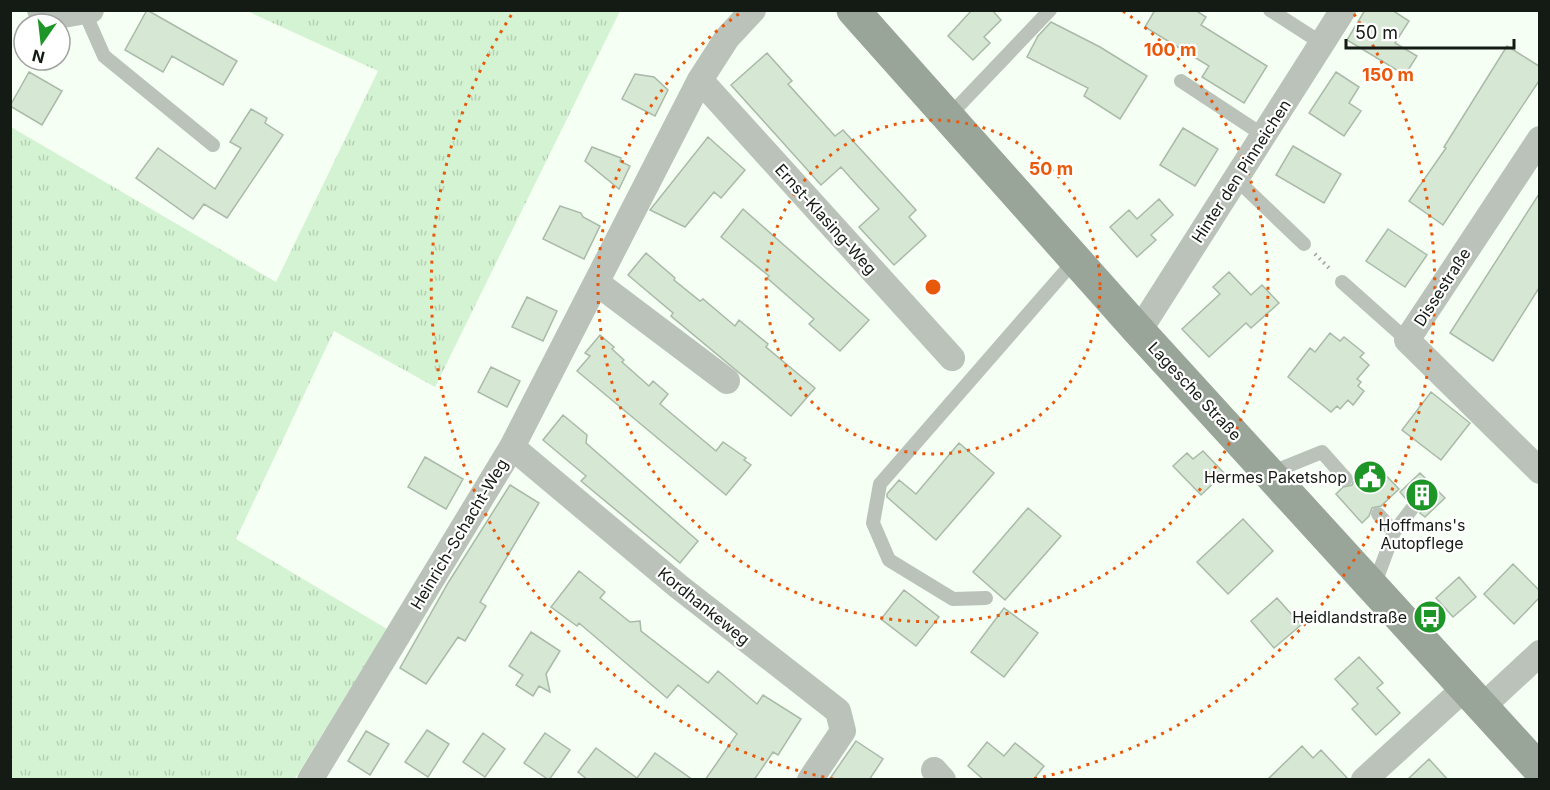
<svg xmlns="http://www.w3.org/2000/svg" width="1550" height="790" font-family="Inter,sans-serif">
<defs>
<pattern id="grass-tufts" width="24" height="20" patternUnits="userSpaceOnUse" patternTransform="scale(1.5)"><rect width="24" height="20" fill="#d4f3d2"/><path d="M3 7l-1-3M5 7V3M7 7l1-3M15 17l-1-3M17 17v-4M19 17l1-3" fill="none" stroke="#b5d0b3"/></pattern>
</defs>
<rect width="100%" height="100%" fill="#f5fff4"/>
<!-- grass -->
<path fill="url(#grass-tufts)" d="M247 11H620L435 387 334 331 236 539 387 629 296 777 292 780 11 779V127L276 282 378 71Z"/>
<!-- building -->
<path fill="#d6e7d4" stroke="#a9baa8" stroke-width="1.5" d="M147 10 237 61 223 85 172 56 163 72 125 50Z
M972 10H992L1001 20 984 37 990 43 973 60 948 36Z
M1155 10H1195L1206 17 1201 25 1267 66 1244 103 1202 77 1209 66 1145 27Z
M1365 10H1392L1409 21 1395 43 1417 56 1405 75 1347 40Z
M1051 22 1100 47 1147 76 1120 119 1084 96 1088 88 1027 57 1038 36Z
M1507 46 1539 66V81L1443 225 1409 201 1446 148 1444 147Z
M767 53 792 81 788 84 835 136 843 130 916 210 909 217 926 236 894 265 859 227 879 209 856 184 841 167 821 185 731 85Z
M29 72 62 91 42 125 10 106Z
M1336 72 1359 87 1349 103 1361 111 1344 136 1309 113Z
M635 74 654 77 668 90 655 116 622 99Z
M251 109 267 118 265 123 283 135 227 218 204 204 193 219 136 178 158 148 215 189 241 148 230 142Z
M1183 128 1218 149 1195 186 1160 165Z
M708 137 745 170 721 198 714 192 685 227 650 210Z
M1293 146 1341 174 1324 203 1276 175Z
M592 147 621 158 620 161 630 166 619 189 585 161Z
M1539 194V288L1493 361 1450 333Z
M1159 199 1173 215 1151 235 1156 240 1137 257 1110 227 1129 210 1137 219Z
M560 206 581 213 583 217 600 226 584 259 543 239Z
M743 209 869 320 840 351 809 324 814 319 767 278 769 276 721 237Z
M1388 229 1427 255 1405 287 1366 261Z
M646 253 675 278 674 280 700 301 703 299 735 326 739 320 768 344 766 347 815 388 791 416 671 316 673 313 628 275Z
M1229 272 1251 295 1262 285 1279 303 1251 328 1246 323 1209 357 1182 329 1220 294 1213 287Z
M527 297 557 311 543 341 512 327Z
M1330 333 1340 341 1344 337 1364 353 1360 357 1369 365 1357 379 1361 382 1358 386 1364 391 1353 405 1348 400 1340 409 1337 406 1331 412 1288 377 1310 348 1315 352Z
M600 335 614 347 612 349 624 360 622 362 649 386 653 381 668 394 660 404 716 451 723 442 746 458 744 460 751 465 726 495 577 371 590 356 585 353Z
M491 367 520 381 507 407 478 392Z
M1431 392 1470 423 1441 460 1402 430Z
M563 415 587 435 586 443 698 541 680 563 581 481 586 476 543 440Z
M959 443 994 473 936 540 887 497V494L899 480 916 494Z
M1203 451 1224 473 1201 495 1173 466 1187 453 1193 459Z
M425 457 463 479 446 509 408 487Z
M1372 461 1399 489 1381 506 1372 508 1369 516 1362 523 1336 494 1343 487 1352 485 1355 477Z
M1420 473 1445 498 1425 517 1420 513 1423 507 1420 499 1415 497 1407 500 1400 492Z
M510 485 539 503 480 602 486 606 465 641 458 637 426 684 400 668 448 583Z
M1028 508 1061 536 1005 600 973 572Z
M1243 519 1273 551 1228 594 1197 562Z
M1513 564 1539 590V598L1514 624 1484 594Z
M579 571 605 592 600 598 630 622 640 621 641 631 708 683 718 671 757 704 763 695 801 719 778 755 773 752 754 780H705L737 734 678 685 667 698 579 623 577 626 551 607Z
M1459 577 1476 597 1453 617 1436 598Z
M904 590 939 617 916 646 881 619Z
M1277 598 1301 625 1274 648 1251 621Z
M1004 608 1038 633 1004 677 971 652Z
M531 632 560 651 546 674 550 692 539 686 533 696 516 685 523 675 509 666Z
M1359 657 1383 683 1377 688 1400 713 1376 735 1352 709 1358 704 1335 679Z
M427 730 449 744 428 777 405 762Z
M366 731 389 744 370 775 348 761Z
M483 733 505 749 485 777 463 762Z
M545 733 570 750 549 780 524 763Z
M856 741 883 759 869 780H829Z
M987 742 1004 756 1015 743 1044 766 1033 780H984L968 766Z
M1302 746 1313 758 1321 750 1349 780H1267Z
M596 748 637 778 655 753 693 780H588L578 772Z
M1429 759 1448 780H1407Z"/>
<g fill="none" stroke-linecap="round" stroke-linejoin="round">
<!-- path -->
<path stroke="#9ca49b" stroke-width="4" stroke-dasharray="1.5 4.5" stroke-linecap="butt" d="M1315 254 1331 270"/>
<!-- lane -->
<path stroke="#bac2ba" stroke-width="14" d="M1270 10 1323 44
M85 13 104 56 213 145
M1181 81 1263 135
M948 117 1050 10
M1235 178 1304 244
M1342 282 1407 340
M1270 473 1322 452 1346 479
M1394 532 1414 506
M1374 586 1394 532 1378 514
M986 598 953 599 889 560 873 523 880 484 1075 260"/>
<!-- street -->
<path stroke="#bac2ba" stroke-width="26" d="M40 10 52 17 91 10
M700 80 952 358
M1540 139 1407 340 1540 471
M597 283 727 381
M1139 331 1343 10
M512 447 678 586 838 711 843 731 810 780
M1483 706 1540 653
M934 770 943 780
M310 780 512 447 700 80 727 38 753 10
M1364 780 1466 687"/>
<!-- secondary -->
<path stroke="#9aa599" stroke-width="33" d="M853 10 1139 331 1540 770"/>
</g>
<!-- distance rings -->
<g fill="none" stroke="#e8590c" stroke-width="3" stroke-dasharray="3 6">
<circle cx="933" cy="287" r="167"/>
<path d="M1123 11A335 335 0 1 1 743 11"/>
<path d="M833 779A502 502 0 0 1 512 14M1354 14A502 502 0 0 1 1033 779"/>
</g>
<!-- icons -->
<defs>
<g id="civic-disc" transform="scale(1.725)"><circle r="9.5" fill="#1e9627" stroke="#fff"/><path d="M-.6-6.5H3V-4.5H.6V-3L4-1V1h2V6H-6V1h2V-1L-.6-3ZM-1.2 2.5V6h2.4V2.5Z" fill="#fff"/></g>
<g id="building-disc" transform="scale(1.725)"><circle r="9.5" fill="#1e9627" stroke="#fff"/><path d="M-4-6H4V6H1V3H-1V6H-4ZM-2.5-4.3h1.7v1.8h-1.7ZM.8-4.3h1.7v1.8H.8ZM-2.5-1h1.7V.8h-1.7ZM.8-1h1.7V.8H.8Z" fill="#fff"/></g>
<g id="bus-disc" transform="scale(1.725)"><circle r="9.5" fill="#1e9627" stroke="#fff"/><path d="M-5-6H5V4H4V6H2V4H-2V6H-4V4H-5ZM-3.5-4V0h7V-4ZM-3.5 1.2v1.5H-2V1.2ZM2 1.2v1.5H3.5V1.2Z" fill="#fff"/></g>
</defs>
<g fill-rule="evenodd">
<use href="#civic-disc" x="1370" y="477"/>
<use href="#building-disc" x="1422" y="495"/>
<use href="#bus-disc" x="1430" y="617"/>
</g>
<g text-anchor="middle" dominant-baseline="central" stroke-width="4.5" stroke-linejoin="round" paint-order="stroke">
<!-- street labels -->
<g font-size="16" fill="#141a14" stroke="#fff">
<text transform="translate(1241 171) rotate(-57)">Hinter den Pinneichen</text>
<text transform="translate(826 219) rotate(48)">Ernst-Klasing-Weg</text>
<text transform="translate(1442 287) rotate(-57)">Dissestraße</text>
<text transform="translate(1195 391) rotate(47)">Lagesche Straße</text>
<text transform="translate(459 534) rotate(-59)">Heinrich-Schacht-Weg</text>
<text transform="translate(704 606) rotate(39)">Kordhankeweg</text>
</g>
<!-- poi labels -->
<g font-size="16" fill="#141a14" stroke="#fff" text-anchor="end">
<text x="1347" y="477">Hermes Paketshop</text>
<text x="1422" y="525" text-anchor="middle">Hoffmans's<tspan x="1422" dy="18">Autopflege</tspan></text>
<text x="1407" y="617">Heidlandstraße</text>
</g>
</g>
<circle cx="933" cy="287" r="9" fill="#e8590c" stroke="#fff" stroke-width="3"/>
<g font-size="18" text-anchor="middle" font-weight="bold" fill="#e8590c" stroke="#fff" stroke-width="4.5" stroke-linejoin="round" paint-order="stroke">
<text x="1170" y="56">100 m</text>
<text x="1388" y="81">150 m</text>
<text x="1051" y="175">50 m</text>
</g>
<!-- border -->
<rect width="1550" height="790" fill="none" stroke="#141a14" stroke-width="24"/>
<!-- north arrow -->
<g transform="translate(42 42) rotate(194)"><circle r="28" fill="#ffffff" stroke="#a1a3a1" stroke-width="1.5"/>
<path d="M0-4.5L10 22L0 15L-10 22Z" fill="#1e9627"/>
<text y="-9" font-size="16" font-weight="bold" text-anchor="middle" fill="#141a14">N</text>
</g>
<!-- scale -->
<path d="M1346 39v9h168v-9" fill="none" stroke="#141a14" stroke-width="3"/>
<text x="1355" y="39" font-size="18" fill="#141a14" stroke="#ffffff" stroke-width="4.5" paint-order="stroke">50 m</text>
</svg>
